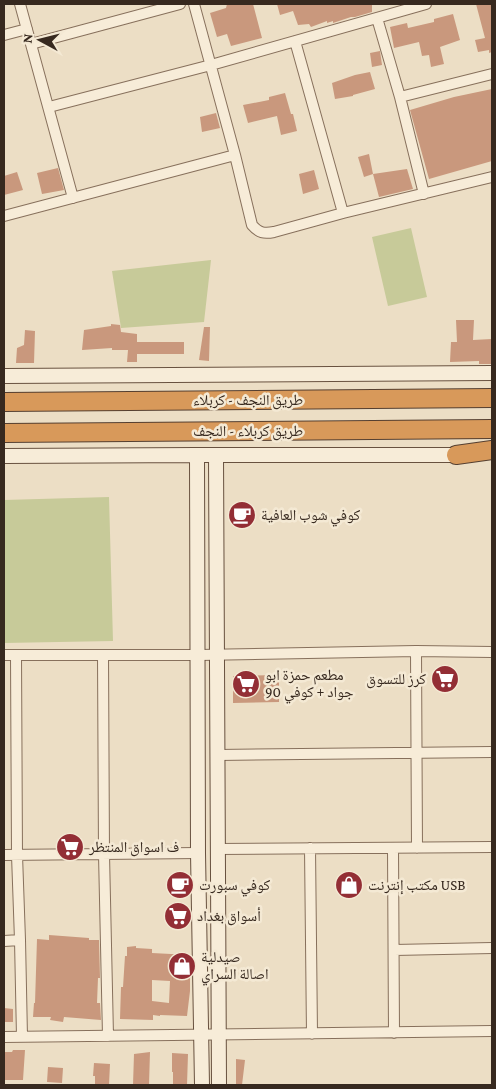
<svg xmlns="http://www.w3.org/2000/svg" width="496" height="1089" font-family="'Crimson Pro','Noto Naskh Arabic',serif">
<rect width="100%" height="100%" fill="#ecdec5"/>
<!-- green -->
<path fill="#c7ca99" d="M411 228 427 297 388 306 372 237Z
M211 260 204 322 121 328 112 271Z
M109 497 113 641 4 643V500Z"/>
<!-- building -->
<path fill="#c9987d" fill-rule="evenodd" d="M227 4H253L262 38 231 46 227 34 217 37 210 13 226 8Z
M277 4H372V12L355 17H351L333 23V21L327 23V21L311 27 309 24 298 25 293 11 280 15Z
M476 4H492V52L489 53V50L478 52 475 40 485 38Z
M453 14 460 40 440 47 444 64 431 67 429 55 422 56 419 42 394 48 390 27 407 23 408 28 434 22V19Z
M380 51 382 65 372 67 370 53Z
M370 72 375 89 353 95V96L335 99 332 83 355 75Z
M492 89V161L429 179 410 110 454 97Z
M285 93 291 114H293L297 131 281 135 277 116 248 123 243 105 269 100V97Z
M216 113 220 128 202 132 200 117Z
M369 154 373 174 364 177 358 157Z
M58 168 64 190 42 194 37 173Z
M407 169 413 189 379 197 373 174Z
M314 170 319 189 303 194 299 174Z
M17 172 23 190 4 195V176Z
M456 320H474L473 340 492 339V364H479V361L450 362 451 342H457Z
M111 324 120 325 121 332 137 334V342H184V354H137V362H127L128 350H112V348L82 350 84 330 111 326Z
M204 327H210L209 361 199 360Z
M25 330 35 331 34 363H16L17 348 24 345Z
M279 675V702L233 703V676Z
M49 935 89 938V940H99L100 978H98L97 1003H100L101 1020 64 1017 63 1022 50 1020 51 1017H33L34 1003H35L37 939 49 940Z
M136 946V948L152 949V953L190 955V991L187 1016 160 1015V1016L153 1015V1020L120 1019 121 987H123L125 956H127V947ZM152 980 170 981 169 1003 152 1001Z
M4 1008 13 1009V1022H4Z
M13 1050H25L23 1080H4V1052H12Z
M150 1052 149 1085H133L134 1054Z
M172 1053 188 1054 187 1085H173V1072H172Z
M236 1059 245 1060 242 1085H236Z
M94 1063 110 1064 109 1085H95V1076H93Z
M48 1067 63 1068 62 1083 47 1082Z"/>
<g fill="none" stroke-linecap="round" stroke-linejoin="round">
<!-- street casing -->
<g stroke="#87705c" stroke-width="12">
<path id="street" d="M20 4 73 198
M194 4 235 155 252 225C259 233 264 234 274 232L343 213 492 177
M377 18 400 97
M4 35 27 29
M295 41 343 213
M31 44 180 4
M49 107 211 65 426 4
M424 194 400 97 492 74
M4 216 235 155
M416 651 417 848
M4 655H199L416 651 492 652
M16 655 17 855 20 940 22 1037
M103 655 104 854 108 1036
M218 755 492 752
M310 848 312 1034
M393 848 394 1033
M217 849 492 847
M4 855 198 853
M4 941 20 940
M394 950 492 948
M4 1037 492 1031"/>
</g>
<!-- secondary casing -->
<g stroke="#68513f" stroke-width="16">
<path id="secondary" d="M4 376 492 373
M197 455 198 853 202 1085
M216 455 219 1085
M4 456 197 455H465"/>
</g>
<!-- highway casing -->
<g stroke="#553f30" stroke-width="20">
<path id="highway" d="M4 402 492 398
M4 433 492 429
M456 455 492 450"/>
</g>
<!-- street -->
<use href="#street" stroke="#f7ecd8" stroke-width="10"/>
<!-- secondary -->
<use href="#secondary" stroke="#f7ecd8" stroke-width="14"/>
<!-- highway -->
<use href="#highway" stroke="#d8995a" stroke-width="18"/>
</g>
<!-- icons -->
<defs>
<g id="cafe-disc" transform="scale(1.4375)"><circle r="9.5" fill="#932e35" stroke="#f4e9d4"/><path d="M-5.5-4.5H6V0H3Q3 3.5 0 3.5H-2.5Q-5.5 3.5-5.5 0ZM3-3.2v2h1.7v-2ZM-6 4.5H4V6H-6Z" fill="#fff"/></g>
<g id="supermarket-disc" transform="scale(1.4375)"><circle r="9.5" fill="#932e35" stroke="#f4e9d4"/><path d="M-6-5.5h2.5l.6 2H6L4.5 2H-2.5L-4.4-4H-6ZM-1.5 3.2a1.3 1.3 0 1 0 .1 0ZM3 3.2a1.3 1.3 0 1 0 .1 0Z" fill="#fff"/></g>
<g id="shop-disc" transform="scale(1.4375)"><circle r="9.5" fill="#932e35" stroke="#f4e9d4"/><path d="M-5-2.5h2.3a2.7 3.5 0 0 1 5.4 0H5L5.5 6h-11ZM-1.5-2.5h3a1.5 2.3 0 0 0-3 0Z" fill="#fff"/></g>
</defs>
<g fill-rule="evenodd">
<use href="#cafe-disc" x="242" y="515"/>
<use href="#supermarket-disc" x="445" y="679"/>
<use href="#supermarket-disc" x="246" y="684"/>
<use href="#supermarket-disc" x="70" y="847"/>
<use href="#cafe-disc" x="180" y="885"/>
<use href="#shop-disc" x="349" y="885"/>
<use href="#supermarket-disc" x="178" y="916"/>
<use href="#shop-disc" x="182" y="966"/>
</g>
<g text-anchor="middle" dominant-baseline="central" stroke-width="5" stroke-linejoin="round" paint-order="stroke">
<!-- street labels -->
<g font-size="15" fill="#37291f" stroke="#f4e9d4">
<text x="248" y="400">طريق النجف - کربلاء</text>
<text x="248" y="431">طريق کربلاء - النجف</text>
</g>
<!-- poi labels -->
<g font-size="15" fill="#37291f" stroke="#f4e9d4" text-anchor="start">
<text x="261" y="515">كوفي شوب العافية</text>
<text x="265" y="675">مطعم حمزة ابو<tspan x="265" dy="17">جواد + كوفي 90</tspan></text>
<text x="426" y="679" text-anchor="end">كرز للتسوق</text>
<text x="89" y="847">ف اسواق المنتظر</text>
<text x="199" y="885">كوفي سبورت</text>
<text x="368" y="885">مكتب إنترنت USB</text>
<text x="197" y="916">أسواق بغداد</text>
<text x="201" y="957">صيدلية<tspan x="201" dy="17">اصالة السراي</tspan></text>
</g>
</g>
<!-- border -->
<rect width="496" height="1089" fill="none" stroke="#37291f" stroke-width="10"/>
<!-- north arrow -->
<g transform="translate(40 40) rotate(277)" stroke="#f4e9d4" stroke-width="4" paint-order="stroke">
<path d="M0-4L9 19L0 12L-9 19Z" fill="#37291f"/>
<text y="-8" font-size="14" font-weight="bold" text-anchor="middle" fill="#37291f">N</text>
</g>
</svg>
